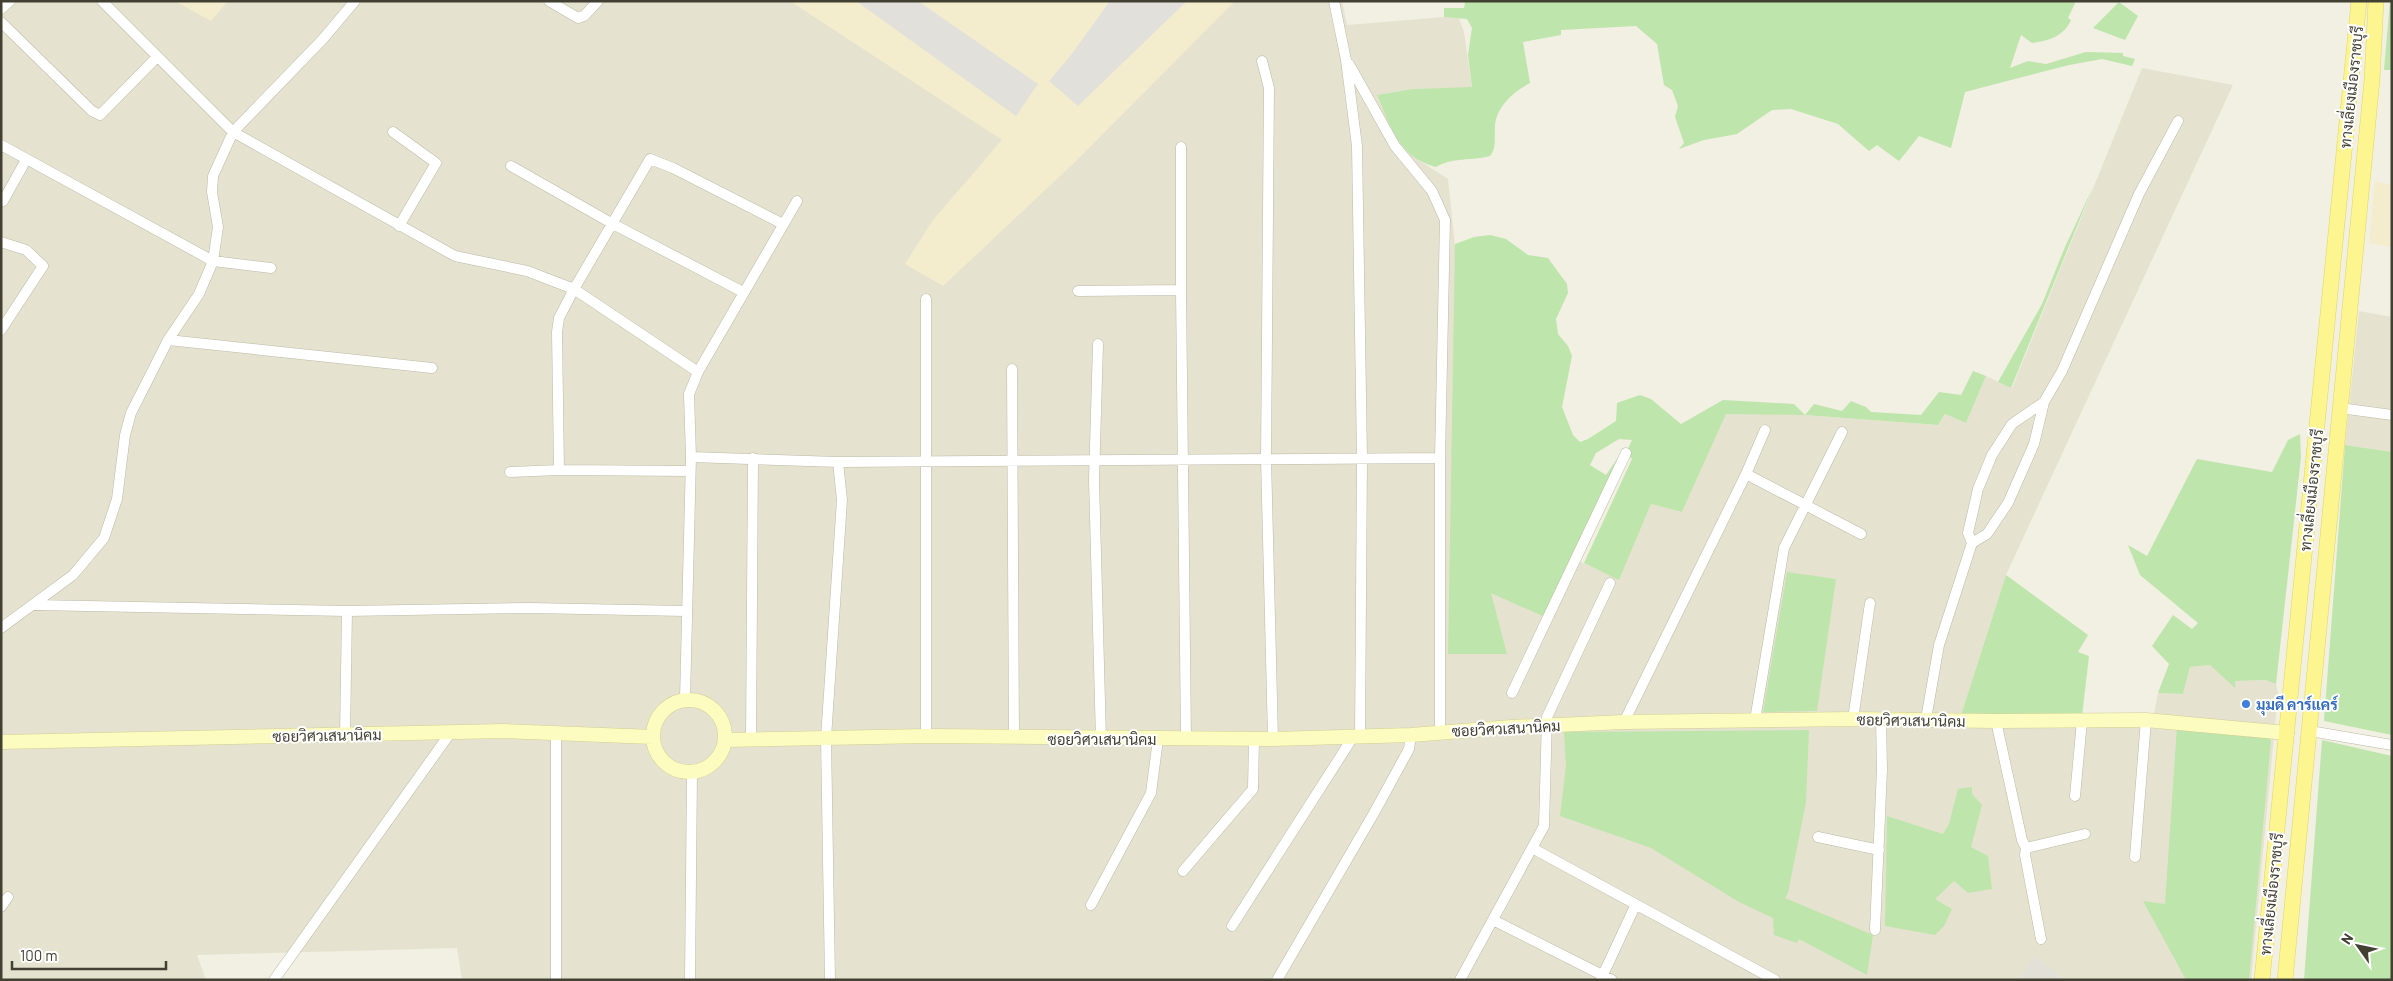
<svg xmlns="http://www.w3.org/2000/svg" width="2393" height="981" font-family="Barlow,Sarabun,sans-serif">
<rect width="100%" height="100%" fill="#f1f0e2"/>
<!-- residential -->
<path fill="#e5e3d0" d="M1 1H1342L1347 25 1444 17 1459 18 1464 32 1472 88 1412 89 1377 95 1398 143 1414 157 1448 179 1491 593 1572 558 1619 579 1651 504 1682 512 1726 413 1805 415 1938 425 1945 414 1966 423 1986 376 2012 388 2142 68 2233 85 2006 575 1961 715 2154 714 2158 693 2183 694 2190 667 2211 665 2235 687V681L2267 680 2276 684 2278 693 2251 980H462L457 948 197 955 206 980H1Z
M2359 311 2392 317V452L2345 445Z"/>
<!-- commercial -->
<path fill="#f3eccd" d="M175 1H228L211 21Z
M790 1H1235L1074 163 943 286 905 264 933 220 1002 140Z
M2375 181 2392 185V247L2369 243Z"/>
<!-- industrial -->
<path fill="#e3e0d8" d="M2035 956 2064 980H2018Z"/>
<!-- green -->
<path fill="#bee5ab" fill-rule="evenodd" d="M1462 1H2076L2068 18 2071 20C2064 36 2049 41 2032 43L2021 35 2010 68 2028 61 2046 64 2086 52 2123 53V56L2135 59 2132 66 2102 59 2069 65 1965 92 1951 148 1919 136 1899 161 1877 145 1869 151 1838 124 1791 109 1772 110 1737 134 1704 140 1679 149 1684 143 1675 117 1678 106 1672 90 1664 85 1657 44 1636 26 1561 30V35L1523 42 1530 83C1514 91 1496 107 1495 126 1494 137 1497 148 1490 156 1471 161 1453 157 1436 167 1398 157 1391 127 1377 95L1412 89 1472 87 1468 55 1472 28 1467 19 1444 17V8H1464L1465 3Z
M2390 1H2392V70H2384Z
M2119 2 2138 16 2125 40 2093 28Z
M2093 187 2011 388 1998 382 2042 304 2065 247Z
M1490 235 1506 239 1528 255 1548 258 1567 284 1568 293 1556 319 1558 334 1568 346 1572 356 1562 407 1573 435 1580 442 1588 439 1616 421 1617 403 1640 395 1651 399 1681 424 1723 400 1794 404 1805 415 1814 404 1842 411 1851 401 1866 407 1871 412 1921 415 1939 392 1961 395 1973 371 1986 376 1966 423 1945 414 1938 425 1805 415 1726 414 1682 512 1651 504 1619 580 1584 563 1632 459 1626 453 1547 618 1491 593 1507 654H1448L1455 244 1474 237ZM1619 439 1632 440 1626 453 1622 452 1606 475 1590 465 1596 453Z
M2300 434 2301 457 2276 684 2266 680 2235 681V688L2210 665 2190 667 2183 694 2158 693 2169 664 2152 646 2173 615 2192 629 2198 623 2140 575 2128 545 2147 556 2197 459 2272 472 2288 440Z
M2345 445 2392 452V735L2324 721Z
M1787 572 1836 579 1817 711 1763 712Z
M2006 575 2088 635 2078 652 2089 656 2082 716 1961 715Z
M2177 726 2265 736 2271 740 2249 980H2186L2143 901 2165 904Z
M1809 730 1806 802 1788 893 1785 898 1873 935 1867 975 1799 939 1797 943 1774 935 1773 918 1739 902 1651 848 1560 816 1566 765 1564 732Z
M2322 740 2392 756V980H2304Z
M1972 787V794L1982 805 1971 847 1988 856 1992 889 1968 893 1954 881 1935 899 1952 909 1944 926 1935 935 1885 926 1887 816 1943 834 1949 824 1958 789Z"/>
<!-- parking -->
<path fill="#e1e0db" d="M856 1H918L1038 84 1016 116Z
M1110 1H1187L1078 106 1049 81 1071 55Z"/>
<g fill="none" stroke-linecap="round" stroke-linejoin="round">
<!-- street casing -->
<g stroke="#bcb9a5" stroke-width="11">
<path id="street" d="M102 1 233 132 455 256 527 271 574 289 698 372
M549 1 578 18 584 16 598 1
M1334 1 1346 60 1357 146 1362 458 1360 737
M1 9 10 1
M1 22 92 111 100 115 157 57
M1262 61 1269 88 1266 458 1273 739
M1349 64 1395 146 1432 191 1445 220 1440 458V732
M393 132 436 163 399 226
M1 145 213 261 271 268
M1181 147V290L1186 739
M511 166 613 224 743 292
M1 200 3 201 26 160
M1 242 26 250 43 266 1 330
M1078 291 1181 290
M168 340 432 368
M1098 344 1094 480 1101 739
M1012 369 1014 738
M2340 408 2392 415
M691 457 838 462 1440 458
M559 470 557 332 559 318 574 289 650 159 673 168 783 224
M510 472 559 470 690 471
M1746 474 1765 430
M1972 543 1968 533 1978 489 1992 455 2012 424 2044 402
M34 605 347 611 530 608 686 611
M1 628 73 575 104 538 117 499 125 435 131 413 168 340 199 294 213 261 218 227 212 192 213 176 233 132 322 40 355 1
M1512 693 1626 453
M685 699 691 457 689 394 698 372 797 201
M1853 719 1870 603
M1926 719 1939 645 1972 543 1987 534 2008 503 2034 444 2044 402 2062 371 2139 194 2178 121
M1755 720 1784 548 1842 432
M1996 721 2022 840 2026 848 2025 855 2041 939
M1624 722 1746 474 1861 534
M2310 731 2392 745
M556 733V980
M345 735 347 611
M926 736V299
M751 740 753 458
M2075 796 2082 721
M1818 837 1879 850
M1532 848 1775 980
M2026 848 2085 834
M2135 857 2146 720
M1183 871 1253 789 1254 738
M1091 905 1151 793 1158 739
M1 907 8 897
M1493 920 1612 980
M1232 926 1353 737
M1875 930 1882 769 1881 719
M1601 979 1636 904
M274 980 451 732
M690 980 692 772
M830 980 826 738 842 500 838 462
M1277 980 1374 813 1409 749 1411 735
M1460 980 1544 826 1547 717 1610 583"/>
</g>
<!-- secondary casing -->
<g stroke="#d1ce92" stroke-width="15">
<path id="secondary" d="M653 736a36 36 0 1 1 72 0a36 36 0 1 1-72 0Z
M725 740 926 736 1273 739 1411 735 1512 727 1624 722 1853 719 1996 721 2146 720 2287 733
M1 742 503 731 653 737"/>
</g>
<!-- primary casing -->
<g stroke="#e1d660" stroke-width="16">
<path id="primary" d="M2262 980 2359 1
M2285 980 2372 80 2376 1"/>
</g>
<!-- street -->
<use href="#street" stroke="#fff" stroke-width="10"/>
<!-- secondary -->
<use href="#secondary" stroke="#fdfcc0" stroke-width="14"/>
<!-- primary -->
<use href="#primary" stroke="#fcf590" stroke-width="15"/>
</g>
<!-- markers -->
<circle fill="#3f7fe0" stroke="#fff" stroke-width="2" cx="2246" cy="704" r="5"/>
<g text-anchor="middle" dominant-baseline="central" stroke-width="4" stroke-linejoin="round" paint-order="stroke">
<!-- street labels -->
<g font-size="15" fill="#424033" stroke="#fff">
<text transform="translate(2351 87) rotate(-84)">ทางเลี่ยงเมืองราชบุรี</text>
<text transform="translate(2311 490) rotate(-84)">ทางเลี่ยงเมืองราชบุรี</text>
<text transform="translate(1911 720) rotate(1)">ซอยวิศวเสนานิคม</text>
<text transform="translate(1506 728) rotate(-3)">ซอยวิศวเสนานิคม</text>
<text transform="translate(327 735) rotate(-1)">ซอยวิศวเสนานิคม</text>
<text x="1102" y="739">ซอยวิศวเสนานิคม</text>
<text transform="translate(2271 894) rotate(-84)">ทางเลี่ยงเมืองราชบุรี</text>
</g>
<!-- shop labels -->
<g font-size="15" font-weight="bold" fill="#366cbe" stroke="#fff" text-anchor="start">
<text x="2256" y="704">มุมดี คาร์แคร์</text>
</g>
</g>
<!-- border -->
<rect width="2393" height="981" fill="none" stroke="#424033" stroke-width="5"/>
<!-- north arrow -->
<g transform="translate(2358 946) rotate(303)" stroke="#ffffff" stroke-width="4" paint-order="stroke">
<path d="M0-4L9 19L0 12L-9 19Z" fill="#424033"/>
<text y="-8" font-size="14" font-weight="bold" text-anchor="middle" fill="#424033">N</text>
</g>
<!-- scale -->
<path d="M12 961v8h154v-8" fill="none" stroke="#424033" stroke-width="2.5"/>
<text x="20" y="961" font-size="15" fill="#424033" stroke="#ffffff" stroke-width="4" paint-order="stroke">100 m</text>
</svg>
